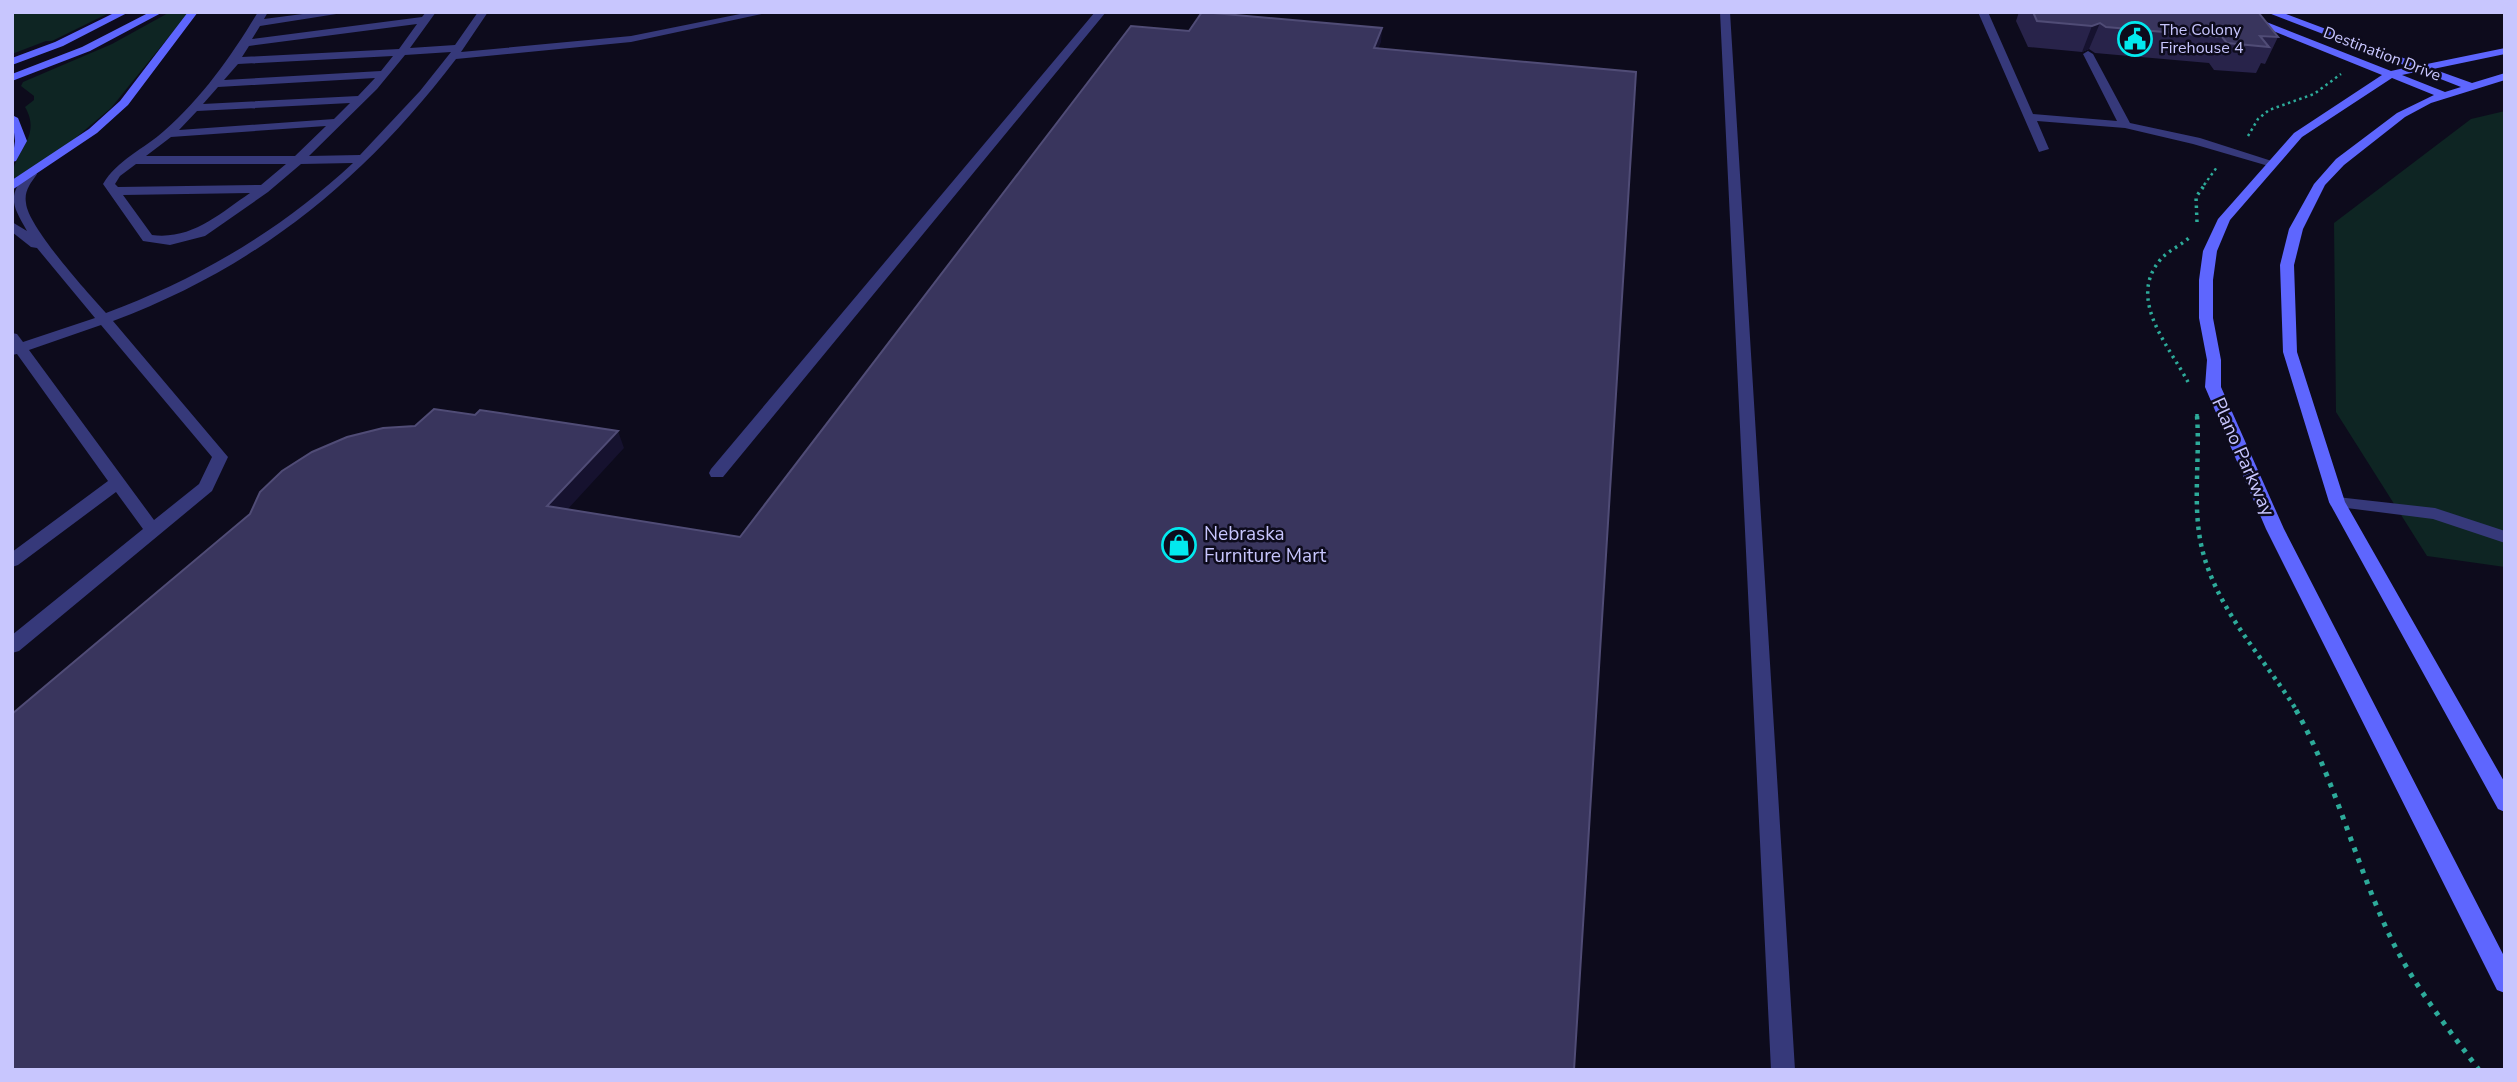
<svg xmlns="http://www.w3.org/2000/svg" width="2517" height="1082" font-family="'Nunito Sans',sans-serif">
<rect width="100%" height="100%" fill="#0d0b1c"/>
<!-- green -->
<path fill="#0e2523" d="M12 12H111L52 41H46L12 54Z
M170 12H189L111 108 66 146 12 180C12 151 43 138 25 107L34 100V96L21 86 23 82 112 44Z
M2505 111V567L2427 556 2336 412 2334 223 2471 119Z"/>
<g fill="none" stroke-linecap="round" stroke-linejoin="round">
<!-- path-far3 -->
<path stroke="#2dab9a" stroke-width="2.5" stroke-dasharray="2.5 3.5" stroke-linecap="butt" d="M2248 136 2258 119 2269 110 2314 94 2341 74
M2204 185 2217 167"/>
<!-- path-far2 -->
<path stroke="#2dab9a" stroke-width="3.5" stroke-dasharray="2.5 4.5" stroke-linecap="butt" d="M2197 222 2196 197 2206 183
M2188 382C2169 346 2126 299 2161 259 2169 250 2182 245 2191 236
M2197 414V418"/>
<!-- path-far1 -->
<path stroke="#2dab9a" stroke-width="4.5" stroke-dasharray="3.5 5" stroke-linecap="butt" d="M2197 416C2200 457 2193 499 2200 539 2212 606 2263 656 2297 711"/>
<!-- path -->
<path stroke="#2dab9a" stroke-width="5" stroke-dasharray="4.5 7" stroke-linecap="butt" d="M2296 710C2335 780 2354 859 2388 932 2411 982 2446 1026 2479 1070"/>
<!-- lane -->
<path fill="#36397a" fill-rule="evenodd" d="M258 12H268L264 19 318 12H349L260 26 252 39 422 17 426 12H436L410 48 455 45 478 12H488L461 52 631 36 750 12H771L631 42 456 59C363 181 257 267 113 321L228 457 212 491 19 651 12 653V635L143 529 116 492 18 565 12 567V552L108 481 17 354 12 355V333L17 334 23 342 95 318 37 248 31 247 12 232V222L27 231C12 204 7 198 27 171H35L37 174C30 184 24 191 26 203 28 227 88 293 106 313 198 279 281 230 353 163L301 164 268 192 205 236 170 245 143 241 103 184C117 160 144 149 164 131 203 97 232 55 258 12ZM417 24 399 49 242 57 249 46ZM451 52 420 91 360 155 309 156 377 89 405 55ZM393 56 381 71 224 80 238 64ZM375 78 358 96 203 104 218 87ZM350 103 334 119 179 130 197 111ZM326 126 295 156H146L171 137ZM136 164H286L261 185 118 187 115 184 120 176ZM250 193C219 214 192 240 152 235L123 195ZM101 325 212 457 199 484 154 520 29 350Z
M1095 12H1106L723 477H711L709 473 711 469Z
M1720 12H1730L1795 1070H1771Z
M1978 12H1988L2033 114 2117 121 2083 54 2088 51 2093 54 2130 123 2200 138 2278 163 2272 167 2193 144 2125 128 2037 121 2049 149 2039 152Z
M2337 497 2435 508 2505 531V543L2433 519 2331 506 2329 502Z"/>
<!-- secondary -->
<path fill="#5e66fe" fill-rule="evenodd" d="M116 12H129L63 46 12 65V58L55 42Z
M150 12H163L90 51 12 81V74L82 47Z
M188 12H198L128 105 97 133 12 190V180L89 129 120 101Z
M2226 12H2241L2391 71 2409 67 2266 12H2281L2422 65 2505 48V54L2433 69 2472 83 2505 73V80L2431 103 2405 117 2344 165 2325 185 2303 229 2294 265 2297 352 2345 502 2505 783V812L2498 809 2329 502 2283 352 2280 265 2289 229 2314 184 2336 159 2397 113 2434 95 2392 78 2302 137 2230 220 2217 251 2213 280V318L2221 360V387L2284 529 2505 958V993L2497 990 2266 529 2205 387 2207 360 2199 318V280L2203 251 2218 219 2294 133 2382 75ZM2420 71 2461 87 2445 92 2402 75Z
M12 115 18 118 27 141 16 161 12 162 15 141Z"/>
</g>
<!-- wall -->
<path fill="#28234a" d="M2019 12H2258L2278 37 2265 64 2261 63 2256 73 2214 70 2209 63 2095 53 2089 49 2082 52 2028 47 2016 21Z"/>
<!-- shaded-wall -->
<path fill="#16122f" d="M2100 23 2089 49 2082 52 2092 26Z
M1382 28 1381 42 1373 62 1374 48Z
M618 431 624 448 555 523 547 506Z"/>
<!-- building -->
<path fill="#39355d" stroke="#504c76" stroke-width="2" d="M1202 12 1382 28 1374 48 1636 72 1574 1070H12V714L250 514 260 492 282 471 312 452 347 437 383 428 415 426 434 409 475 415 480 410 618 431 547 506 740 537 1131 26 1189 31Z
M2033 12H2258L2278 37 2260 36 2269 47 2227 43 2222 37 2106 27 2100 23 2092 26 2037 21Z"/>
<!-- icons -->
<defs>
<g id="civic-ring" transform="scale(1.75)"><circle r="9.5" fill="#0d0b1c" stroke="#02e9ee" stroke-width="1.5"/><path d="M-.6-6.5H3V-4.5H.6V-3L4-1V1h2V6H-6V1h2V-1L-.6-3ZM-1.2 2.5V6h2.4V2.5Z" fill="#02e9ee"/></g>
<g id="shop-ring" transform="scale(1.75)"><circle r="9.5" fill="#0d0b1c" stroke="#02e9ee" stroke-width="1.5"/><path d="M-5-2.5h2.3a2.7 3.5 0 0 1 5.4 0H5L5.5 6h-11ZM-1.5-2.5h3a1.5 2.3 0 0 0-3 0Z" fill="#02e9ee"/></g>
</defs>
<g fill-rule="evenodd">
<use href="#civic-ring" x="2135" y="39"/>
<use href="#shop-ring" x="1179" y="545"/>
</g>
<g text-anchor="middle" dominant-baseline="central" stroke-width="5" stroke-linejoin="round" paint-order="stroke">
<!-- far-poi labels -->
<g font-size="16" fill="#c8c6fe" stroke="#0d0b1c" text-anchor="start">
<text x="2160" y="30">The Colony<tspan x="2160" dy="18">Firehouse 4</tspan></text>
</g>
<!-- far-street labels -->
<g font-size="16" fill="#c8c6fe" stroke="#0d0b1c">
<text transform="translate(2382 54) rotate(21)">Destination Drive</text>
</g>
<!-- street labels -->
<g font-size="19" fill="#c8c6fe" stroke="#0d0b1c">
<text transform="translate(2243 457) rotate(66)">Plano Parkway</text>
</g>
<!-- poi labels -->
<g font-size="19" fill="#c8c6fe" stroke="#0d0b1c" text-anchor="start">
<text x="1204" y="534">Nebraska<tspan x="1204" dy="22">Furniture Mart</tspan></text>
</g>
</g>
<!-- border -->
<rect width="2517" height="1082" fill="none" stroke="#c8c6fe" stroke-width="28"/>
</svg>
